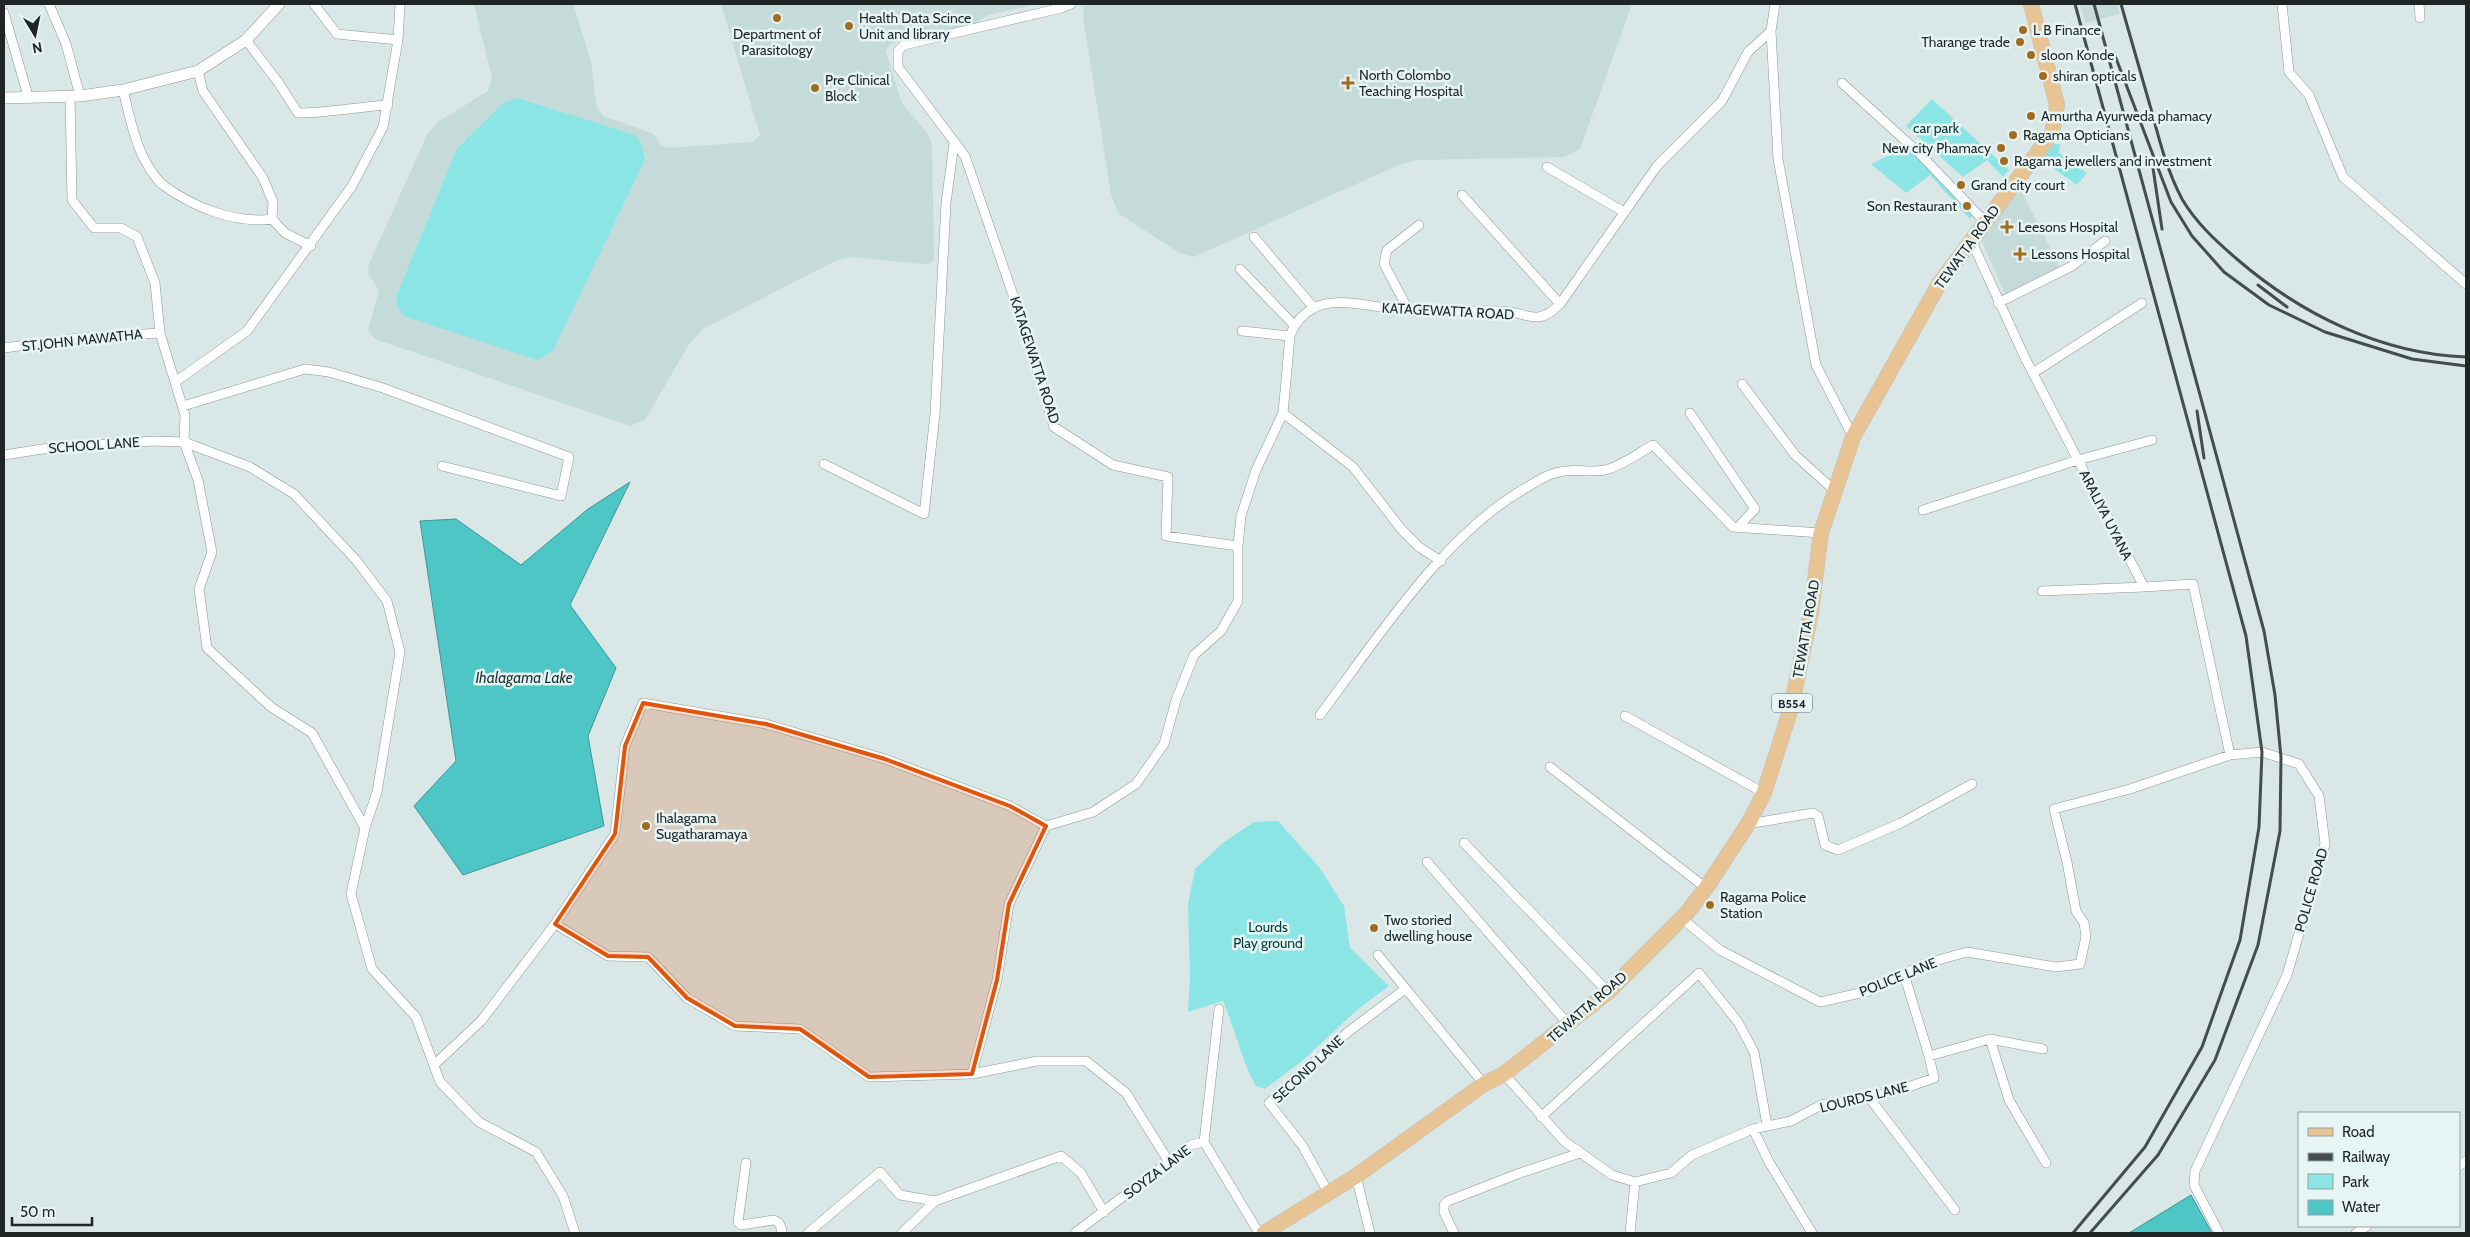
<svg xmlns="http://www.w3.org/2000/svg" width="2470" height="1237" font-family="Cabin,sans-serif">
<rect width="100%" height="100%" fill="#d9e7e6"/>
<!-- built -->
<path fill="#c4dbda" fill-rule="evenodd" d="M474 4H573L591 62 597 108 603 116 652 133 661 145 667 148 753 142 760 135 721 4H1038L988 15 974 24 890 44 886 52 902 103 928 134 932 145 934 260 930 263 921 264 852 257 837 260 703 329 689 344 645 420 630 426 375 339 368 330 379 290 369 275 368 266 428 133 438 122 488 91 492 78ZM465 139 645 152V160L553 351 396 297 457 148Z
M1084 4H1632L1580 149 1565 157 1418 160 1401 164 1194 257 1178 252 1118 213 1111 194 1083 17Z
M2080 4H2117L2120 14 2085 23Z
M2016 188 2022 192 2061 270 2006 296 1980 237Z"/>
<!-- green -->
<path fill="#8be5e4" d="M517 98 635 135C641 143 645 149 645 160L553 351 538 360 404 316 398 308 396 297 457 148 505 102Z
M1932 99 2009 170 2003 177 1987 160 1963 177 1906 126Z
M2054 144H2060L2059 153 2087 173 2077 185 2046 163 2048 160 2042 157Z
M1911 145 1974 214 1970 219 1930 175 1906 193 1871 164Z
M1278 821 1319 867 1344 906 1350 948 1389 986 1357 1010 1302 1061 1265 1089 1256 1086C1241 1059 1235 1029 1223 1001L1188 1012 1190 978 1188 904 1195 869 1224 842 1254 822Z"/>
<!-- water -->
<path fill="#4ec6c5" stroke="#409595" d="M630 482 570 605 616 668 588 736 604 826 463 875 414 806 456 761 420 521 456 519 521 565 588 509Z
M2191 1195 2212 1233H2129Z"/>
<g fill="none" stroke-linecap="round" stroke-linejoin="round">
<!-- minor casing -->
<g stroke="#8b9797" stroke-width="10">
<path id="minor" d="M49 4 66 44 80 96
M314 4 337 34 398 40
M1071 4 1061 8 904 45 898 51V67L965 156 1029 341 1054 427 1113 465 1168 477 1166 536 1238 546 1241 516 1256 470 1283 413 1290 336C1294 325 1302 314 1314 308 1337 295 1382 309 1408 311 1439 313 1470 310 1501 311 1529 312 1536 328 1560 304L1657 166 1722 101 1748 52 1771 31
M1775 4 1771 31 1778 159 1816 365 1853 437
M2282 4 2289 72 2309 95 2343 177 2466 284
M2419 4 2420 18
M4 13 28 96
M246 40 278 82 298 113C328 113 357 107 388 105
M198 71 203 91 263 178 273 202 272 219 285 233 311 246
M1842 83 1920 154 1985 222
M123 90C128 110 132 131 140 150 144 160 155 179 163 185 193 207 235 224 272 219
M70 96 72 200 94 228H121L137 237 155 283 160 333 185 415 184 442 198 480 212 552 199 589 207 648 271 707 312 733 365 828 351 894 372 969 416 1017 440 1082 479 1122 536 1152 563 1196 575 1233
M1547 167 1624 212
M1462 195 1560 304
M1254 237 1314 308
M1971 240 2025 358 2144 587 2193 584 2230 755
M1240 269 1294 325
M1998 303 2072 266 2105 241
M1409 311 1384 264 1387 250 1419 225
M1242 331 1290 336
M4 348 80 338 160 333
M2033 373 2142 303
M175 382 247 331 352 186 383 127 398 40 400 4
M1742 384 1795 455 1835 491
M183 406 305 369 329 372 383 388 569 457 561 496 442 466
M1283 413 1353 467 1402 530 1419 547 1441 561
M1690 413 1755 509 1738 527
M4 455 49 448 155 441 184 442 250 467 294 494 356 560 387 601 400 652 377 792 365 828
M824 464 924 514 935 414 946 203 954 143
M1923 510 2078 460 2152 440
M2042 591 2144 587
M1320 715C1377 639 1444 533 1529 486 1537 481 1551 473 1560 472 1576 468 1593 474 1609 469 1624 464 1639 453 1653 445L1733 527 1821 533
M1625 716 1764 793
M1550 767 1706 888
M1748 824 1813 813 1818 816 1825 845 1838 850 1901 823 1972 784
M1046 826 1009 904 997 980 972 1074 1037 1061H1086L1126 1093 1169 1162
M1464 843 1608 992
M1427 862 1568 1024
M1681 918 1720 950 1820 1002 1869 991 1891 978 1904 974 1924 964 1967 952 2056 967 2080 964 2086 936 2084 923 2076 911 2067 862 2054 809 2130 789 2230 755 2262 752 2299 764 2319 796 2325 844 2287 975 2195 1171 2194 1185 2219 1233
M555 924 608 956 648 957 687 998 735 1026 800 1029 869 1077 972 1074
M1378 955 1484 1084
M1990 1039 2043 1049
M1929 1056 1990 1039 2009 1100 2046 1163
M434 1065 481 1021 555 924 615 834 625 746 643 703 766 724 885 759 1010 806 1046 826 1093 812 1136 784 1164 744 1176 700 1194 655 1221 631 1238 601V546
M1504 1074 1564 1141 1612 1175 1635 1182 1671 1173 1692 1155 1753 1129 1791 1121 1821 1105 1894 1092 1934 1078 1929 1056 1904 974
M1868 1096 1955 1210
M1541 1117 1699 973 1738 1022 1754 1052 1767 1125
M1753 1129 1769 1162 1812 1233
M1204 1142 1219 1009
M746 1163 738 1222 741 1225 774 1220 779 1223 782 1230 781 1233
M2459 1166 2466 1161
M1356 1176 1370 1233
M1328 1192 1302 1145 1269 1103 1348 1032 1405 989
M808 1233 880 1172 900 1195 935 1201
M902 1233 935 1201 1061 1156 1081 1173 1104 1212
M1075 1233 1191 1145 1204 1142 1259 1233
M1454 1233 1444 1212V1205L1448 1201 1520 1173 1580 1153
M1630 1233 1635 1182
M2356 1233 2367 1226"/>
</g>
<!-- tertiary casing -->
<g stroke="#8b9797" stroke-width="12">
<path id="tertiary" d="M4 98 80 96 123 90 198 71 246 40 279 4"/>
</g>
<!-- primary casing -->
<g stroke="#c0c2c2" stroke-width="16">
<path id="primary" d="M1264 1233 1356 1176 1484 1084 1504 1074 1608 992 1686 914 1706 888 1748 824 1764 793 1791 708 1811 612 1821 533 1853 437 1939 284 2052 133 2057 105 2031 4"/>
</g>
<!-- minor -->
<use href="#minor" stroke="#fff" stroke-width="9"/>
<!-- tertiary -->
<use href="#tertiary" stroke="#fff" stroke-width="11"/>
<!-- primary -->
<use href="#primary" stroke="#e8c494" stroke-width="15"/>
<!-- rail -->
<path stroke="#454c4c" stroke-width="3" d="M2121 4C2131 39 2141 74 2151 109 2159 139 2167 171 2182 199 2196 223 2217 242 2238 260 2301 314 2381 354 2466 357
M2114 53 2171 202 2192 236 2224 272 2269 305 2325 332 2412 359 2466 366
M2153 168 2162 229
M2258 285 2287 307
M2197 411 2204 458
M2073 1233 2145 1147 2202 1047 2240 940 2259 827 2262 752 2246 636 2075 4
M2090 1233 2158 1155 2215 1060 2258 945 2280 831 2281 757 2275 695 2264 631 2094 4"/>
</g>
<!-- marked area -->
<path fill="#de560d" fill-opacity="0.2" stroke="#de560d" stroke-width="4" stroke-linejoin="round" d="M643 703 766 724 885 759 1010 806 1046 826 1009 904 997 980 972 1074 869 1077 800 1029 735 1026 687 998 648 957 608 956 555 924 615 834 625 746Z"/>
<!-- markers -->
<g fill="#9f6c22" stroke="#e7f4f4" stroke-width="2">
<circle cx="777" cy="18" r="5"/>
<circle cx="849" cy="26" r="5"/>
<circle cx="2023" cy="30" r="5"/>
<circle cx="2020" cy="42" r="5"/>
<circle cx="2031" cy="55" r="5"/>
<circle cx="2043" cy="76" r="5"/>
<path d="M1345.5 75.5h5v5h5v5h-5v5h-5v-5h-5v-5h5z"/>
<circle cx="815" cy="88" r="5"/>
<circle cx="2031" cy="116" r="5"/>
<circle cx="2013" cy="135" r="5"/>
<circle cx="2001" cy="148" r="5"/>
<circle cx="2004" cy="161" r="5"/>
<circle cx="1961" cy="185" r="5"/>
<circle cx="1967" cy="206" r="5"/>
<path d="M2004.5 219.5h5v5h5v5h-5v5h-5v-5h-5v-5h5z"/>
<path d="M2017.5 246.5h5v5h5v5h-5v5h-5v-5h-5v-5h5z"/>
<circle cx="646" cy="826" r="5"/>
<circle cx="1710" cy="905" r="5"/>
<circle cx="1374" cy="928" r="5"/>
</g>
<g text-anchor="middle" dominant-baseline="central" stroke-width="5" stroke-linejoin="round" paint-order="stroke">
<!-- shield labels -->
<rect fill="#e7f4f4" stroke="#5b6262" stroke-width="1" x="1772" y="693.5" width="40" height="19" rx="4"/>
<g font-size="12" font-weight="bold" fill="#1f2424">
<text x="1792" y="703">B554</text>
</g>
<!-- poi labels -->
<g font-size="14" fill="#1f2424" stroke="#e7f4f4" text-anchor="start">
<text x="859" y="18">Health Data Scince<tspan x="859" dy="16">Unit and library</tspan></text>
<text x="2033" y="30">L B Finance</text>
<text x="777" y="34" text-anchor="middle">Department of<tspan x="777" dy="16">Parasitology</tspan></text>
<text x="2010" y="42" text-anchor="end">Tharange trade</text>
<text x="2041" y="55">sloon Konde</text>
<text x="1359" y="75">North Colombo<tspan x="1359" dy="16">Teaching Hospital</tspan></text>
<text x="2053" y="76">shiran opticals</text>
<text x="825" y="80">Pre Clinical<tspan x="825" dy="16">Block</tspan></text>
<text x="2041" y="116">Amurtha Ayurweda phamacy</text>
<text x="2023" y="135">Ragama Opticians</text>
<text x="1991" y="148" text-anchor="end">New city Phamacy</text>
<text x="2014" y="161">Ragama jewellers and investment</text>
<text x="1971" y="185">Grand city court</text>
<text x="1957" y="206" text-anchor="end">Son Restaurant</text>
<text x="2018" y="227">Leesons Hospital</text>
<text x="2031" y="254">Lessons Hospital</text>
<text x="656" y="818">Ihalagama<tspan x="656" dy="16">Sugatharamaya</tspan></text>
<text x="1720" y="897">Ragama Police<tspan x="1720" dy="16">Station</tspan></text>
<text x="1384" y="920">Two storied<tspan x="1384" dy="16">dwelling house</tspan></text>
</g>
<!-- park labels -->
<g font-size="14" fill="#003b3b" stroke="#e7f4f4">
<text x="1936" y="128">car park</text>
<text x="1268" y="927">Lourds<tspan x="1268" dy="16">Play ground</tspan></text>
</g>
<!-- street labels -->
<g font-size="14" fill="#1f2424" stroke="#e7f4f4">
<text transform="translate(1967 247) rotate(-54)">TEWATTA ROAD</text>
<text transform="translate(1448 311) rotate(3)">KATAGEWATTA ROAD</text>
<text transform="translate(82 340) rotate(-6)">ST.JOHN MAWATHA</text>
<text transform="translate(1035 360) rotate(72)">KATAGEWATTA ROAD</text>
<text transform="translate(94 445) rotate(-4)">SCHOOL LANE</text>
<text transform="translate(2106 515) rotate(63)">ARALIYA UYANA</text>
<text transform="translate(1806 629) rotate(-80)">TEWATTA ROAD</text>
<text transform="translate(2311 890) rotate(-74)">POLICE ROAD</text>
<text transform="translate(1898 977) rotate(-22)">POLICE LANE</text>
<text transform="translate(1587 1007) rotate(-41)">TEWATTA ROAD</text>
<text transform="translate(1308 1069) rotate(-43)">SECOND LANE</text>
<text transform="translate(1864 1097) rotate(-14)">LOURDS LANE</text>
<text transform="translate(1157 1172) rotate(-37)">SOYZA LANE</text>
</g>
<!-- water labels -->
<g font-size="15" font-style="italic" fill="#1a2f2f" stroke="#e7f4f4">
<text x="524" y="678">Ihalagama Lake</text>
</g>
</g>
<!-- border -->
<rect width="2470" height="1237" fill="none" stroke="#1f2424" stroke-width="10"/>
<!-- legend -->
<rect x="2298" y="1112" width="162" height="115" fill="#e7f4f4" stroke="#97a1a1"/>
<rect x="2308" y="1128" width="25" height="8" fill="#e8c494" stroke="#97a1a1"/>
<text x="2342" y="1137" font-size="15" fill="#1f2424">Road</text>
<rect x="2308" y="1153" width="25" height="8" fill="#454c4c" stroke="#97a1a1"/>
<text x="2342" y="1162" font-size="15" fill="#1f2424">Railway</text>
<rect x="2308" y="1174" width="25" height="15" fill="#8be5e4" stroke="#97a1a1"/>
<text x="2342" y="1187" font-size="15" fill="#1f2424">Park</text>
<rect x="2308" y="1200" width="25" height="15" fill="#4ec6c5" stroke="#97a1a1"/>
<text x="2342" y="1212" font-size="15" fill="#1f2424">Water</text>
<!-- north arrow -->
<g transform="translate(35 35) rotate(170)" stroke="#e7f4f4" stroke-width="4" paint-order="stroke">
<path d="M0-4L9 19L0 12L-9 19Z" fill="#1f2424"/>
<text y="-8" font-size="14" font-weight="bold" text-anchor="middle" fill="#1f2424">N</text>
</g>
<!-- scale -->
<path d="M12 1217v8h80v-8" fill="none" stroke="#1f2424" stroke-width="2.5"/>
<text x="20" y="1217" font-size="15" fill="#1f2424" stroke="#e7f4f4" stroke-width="4" paint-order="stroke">50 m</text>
</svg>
